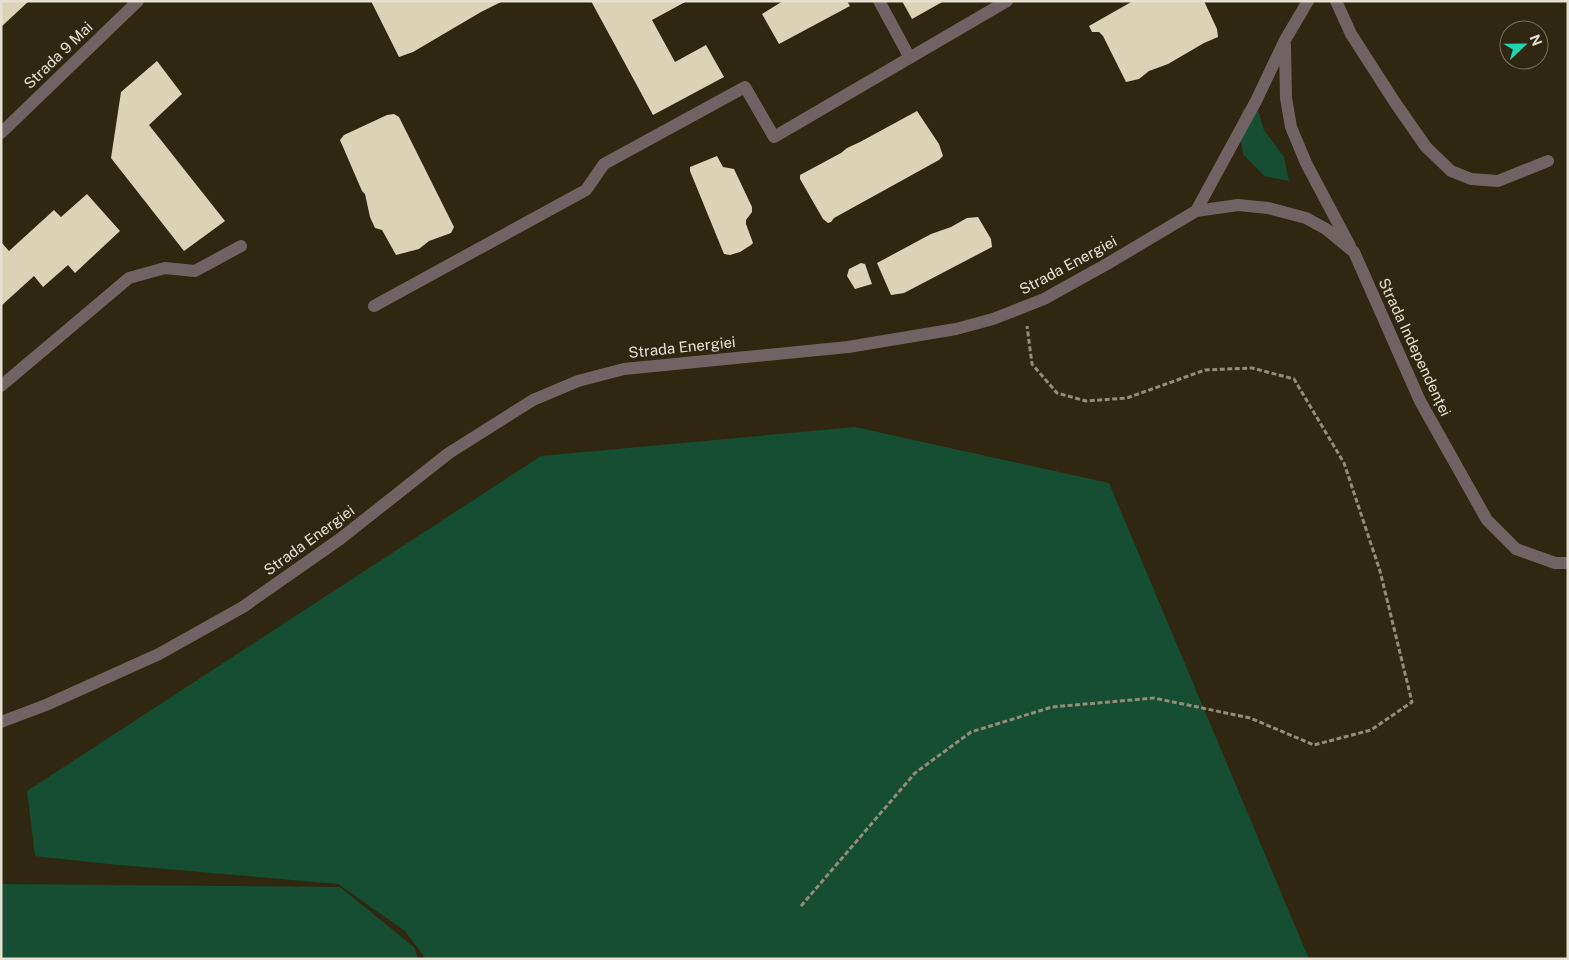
<svg xmlns="http://www.w3.org/2000/svg" width="1569" height="960" font-family="'Public Sans',sans-serif">
<rect width="100%" height="100%" fill="#2f270f"/>
<!-- green -->
<path fill="#154e33" d="M1257 107 1264 130 1284 157 1289 181 1264 176 1243 154 1239 126 1243 109Z
M855 427 1109 483 1309 959H426L405 931 338 884 108 864 35 856 27 791 541 456Z
M1 884 340 887 414 947 418 959H1Z"/>
<!-- building -->
<path fill="#dcd2b5" d="M1 1H29L1 27Z
M371 1H503L481 12 413 52 399 57Z
M591 1H687L652 20 675 62 706 45 724 77 653 115Z
M783 1H847L850 6 779 44 762 14Z
M902 1H944L912 19Z
M1133 1H1204L1217 29 1218 37 1204 43 1168 64 1149 71 1139 79 1126 82 1103 36 1099 32H1092L1089 26Z
M157 61 182 94 149 125 225 221 184 251 111 158 121 92Z
M917 111 939 144 943 156 939 160 834 218 831 222 828 223 823 219 800 179V175L841 153 847 148 860 142Z
M394 114 399 117 454 227 451 233 429 241 419 249 396 255 382 230 375 228 370 217 365 194 362 191 340 140 344 135 387 115Z
M717 156 723 167 734 169 752 207V212L746 220V224L753 243 751 245 740 252 730 255 724 254 690 171V167Z
M87 194 120 231 75 273 68 265 43 287 34 276 1 306V242L9 251 54 210 61 217Z
M978 217 991 239 992 247 904 293 891 295 877 263 931 234 951 227 967 218Z
M861 263 865 264 872 284 855 289 847 276 849 269Z"/>
<g fill="none" stroke-linecap="round" stroke-linejoin="round">
<!-- path -->
<path stroke="#938c79" stroke-width="3" stroke-dasharray="5 2.5" stroke-linecap="butt" d="M801 906 915 773 971 732 1052 707 1154 698 1250 718 1314 745 1371 730 1412 702 1380 571 1344 463 1294 379 1252 368 1205 370 1127 398 1086 401 1057 393 1032 364 1027 326"/>
<!-- minor -->
<path stroke="#716364" stroke-width="12" d="M879 1 910 58
M1336 1 1351 34 1394 101 1426 147 1451 171 1471 179 1498 181 1548 161
M1285 45 1286 98 1291 127 1306 163 1350 246
M1 133 138 1
M1196 211 1238 205 1268 208 1306 218 1326 229 1354 252 1420 401 1487 520 1516 549 1555 563H1568
M374 306 586 190 604 164 745 87 774 137 1007 1
M1 386 129 278 165 268 195 271 241 246
M1 722 46 705 159 654 243 607 340 539 449 453 533 400 578 381 624 369 848 347 956 329 993 319 1044 299 1107 264 1196 211 1256 101 1285 40 1308 1"/>
</g>
<g text-anchor="middle" dominant-baseline="central" stroke-width="5" stroke-linejoin="round" paint-order="stroke">
<!-- street labels -->
<g font-size="15" fill="#e5e0d1" stroke="#2f270f">
<text transform="translate(58 55) rotate(-44)">Strada 9 Mai</text>
<text transform="translate(1068 265) rotate(-28)">Strada Energiei</text>
<text transform="translate(682 347) rotate(-6)">Strada Energiei</text>
<text transform="translate(1415 347) rotate(65)">Strada Independenței</text>
<text transform="translate(309 540) rotate(-36)">Strada Energiei</text>
</g>
</g>
<!-- border -->
<rect width="1569" height="960" fill="none" stroke="#e5e0d1" stroke-width="5"/>
<!-- north arrow -->
<g transform="translate(1524 45) rotate(68)"><circle r="24" fill="#2f270f" stroke="#78715d"/>
<path d="M0-4L9 19L0 12L-9 19Z" fill="#20d5b0"/>
<text y="-8" font-size="14" font-weight="bold" text-anchor="middle" fill="#e5e0d1">N</text>
</g>
</svg>
